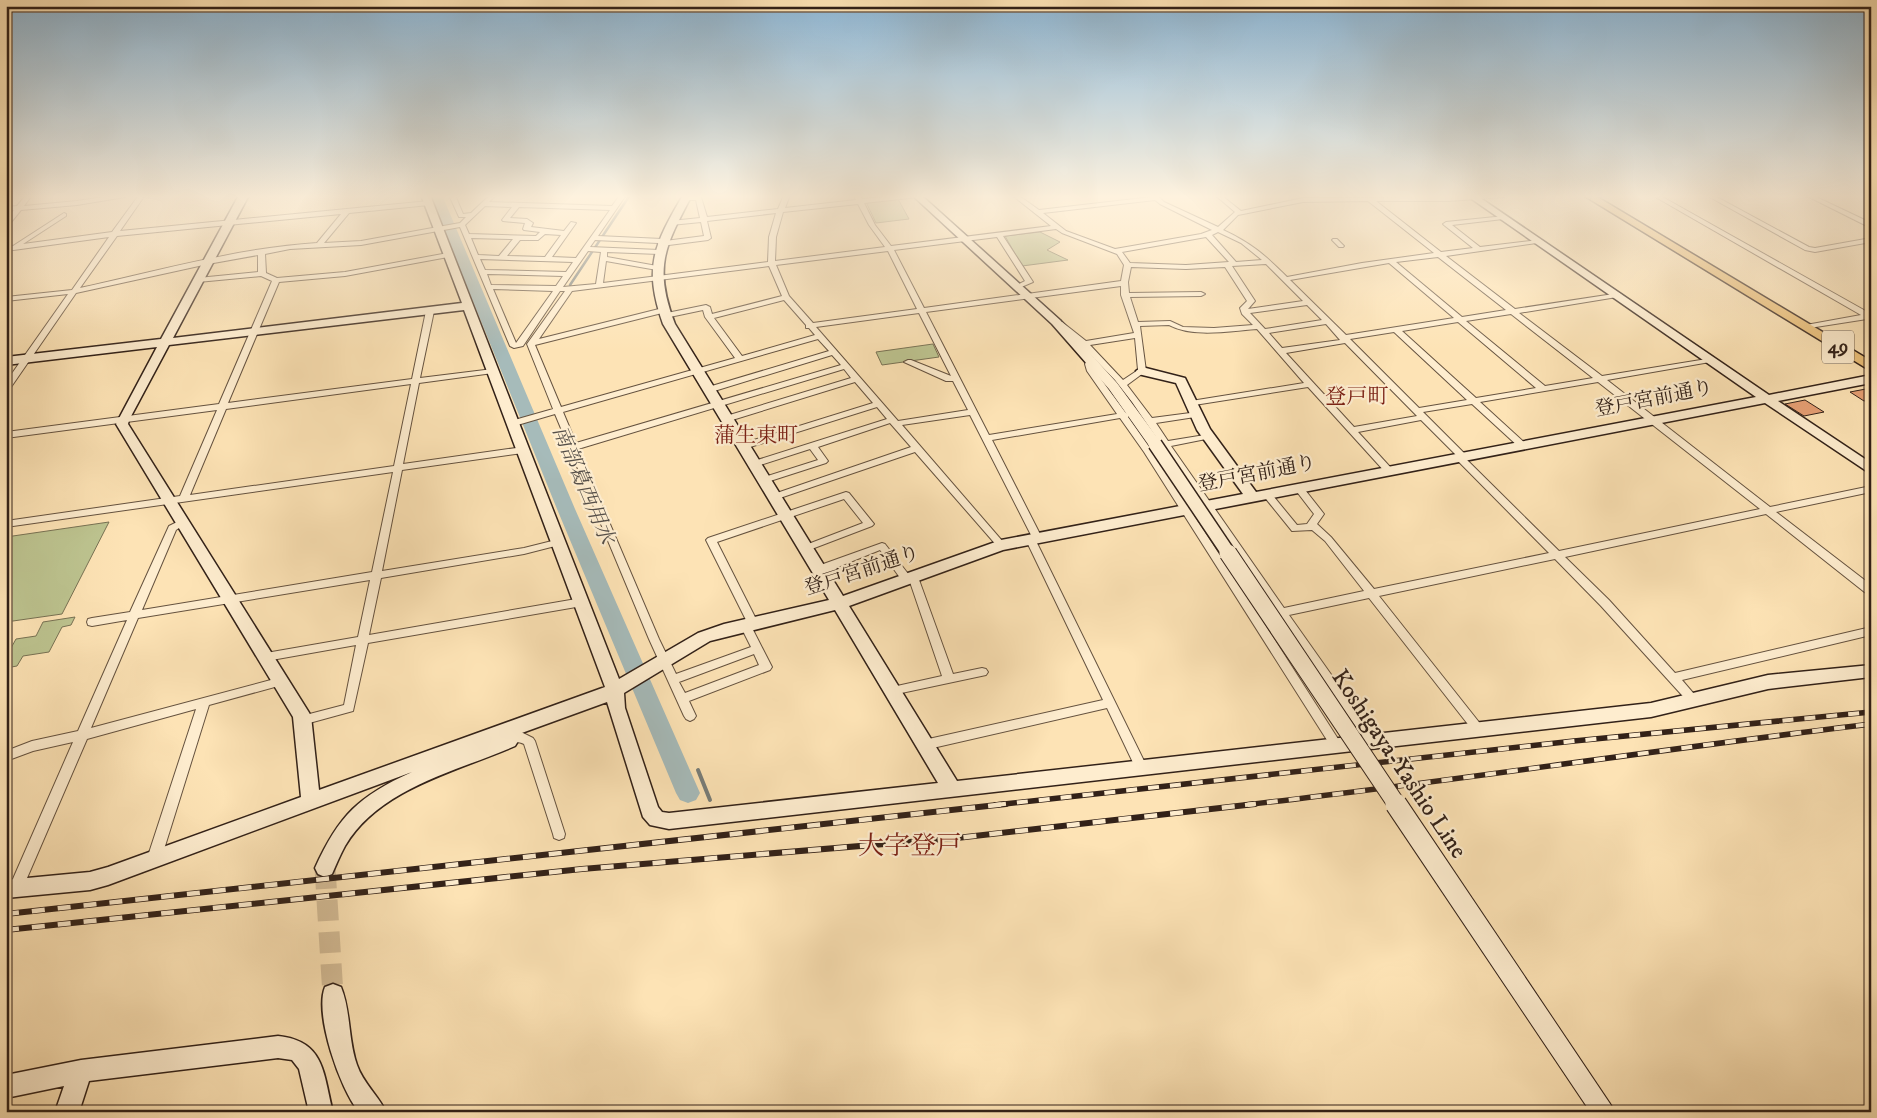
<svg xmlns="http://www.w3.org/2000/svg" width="1877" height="1118" font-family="'IM FELL DW Pica','Noto Serif JP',serif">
<rect width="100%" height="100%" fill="#fde3b5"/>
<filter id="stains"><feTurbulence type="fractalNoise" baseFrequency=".004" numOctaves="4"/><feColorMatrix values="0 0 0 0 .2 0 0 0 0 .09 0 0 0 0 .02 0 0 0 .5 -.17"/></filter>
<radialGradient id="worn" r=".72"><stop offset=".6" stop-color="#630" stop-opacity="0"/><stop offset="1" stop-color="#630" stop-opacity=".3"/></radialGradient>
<!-- green -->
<path fill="#bdc490" stroke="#787254" d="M898 199 909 219 876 223 866 202Z
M1040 232 1060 242 1047 250 1068 260 1022 266 1005 236Z
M933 344 939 357 882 365 876 352Z
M109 522 62 614 6 622V537Z
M75 617 71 625 62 627 49 652 23 656 17 666 6 668V657L16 639 36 636 43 622Z"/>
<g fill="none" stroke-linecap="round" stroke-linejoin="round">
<!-- stream-far1 -->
<path stroke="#787d79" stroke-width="2.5" d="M570 285 630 195"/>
<!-- stream -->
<path stroke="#787d79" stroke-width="4" d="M698 770 710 800"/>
<!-- river -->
<path fill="#a6bbba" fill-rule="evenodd" d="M430 195H442L575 509 700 793 696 800 688 803 680 800 676 793 557 509Z"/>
</g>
<!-- building -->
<path fill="#e69f74" stroke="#322118" d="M1871 388V400L1864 401 1850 392Z
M1805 400 1824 412 1804 416 1785 404Z"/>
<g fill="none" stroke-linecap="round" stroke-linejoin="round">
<!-- secondary-tunnel -->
<path stroke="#d4bc96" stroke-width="21" stroke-dasharray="21 11" stroke-linecap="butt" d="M325 868 333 995"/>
<!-- street casing -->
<g stroke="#65523f" stroke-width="2">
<path id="street" d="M26 195H32L24 206 77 201 116 195H128L125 197 77 205 21 210 8 226 6 227V220L14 210 6 211V207L17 206Z
M139 195H145L120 231 429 201 432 203 429 205 349 213 324 243 361 241 460 223 466 217H459L449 195H455L463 214 471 213 490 195H496L489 202 612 206 620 195H626L598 236 662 239 665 241 704 236 701 222 671 225 668 223 671 221 700 218 696 200H683L682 199 685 197H701L707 217 778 209 784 195H790L785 208 856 200 854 195H860L862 199 905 195H921L918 197 864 203 875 225 891 246 1051 226 1012 195H1018L1039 210 1152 197 1151 195H1157L1164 202 1218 227 1235 212 1215 195H1221L1241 211 1303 198 1448 197 1507 195 1504 197 1448 201H1376L1441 252 1473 248 1444 225 1443 224 1446 222 1505 216V218L1503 219 1452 225 1480 247 1539 240V242L1537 243 1446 256 1515 309 1620 293V297H1617L1519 313 1602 376 1713 358V362H1710L1607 380 1770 507 1871 486V492L1776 512 1871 585V595L1867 594 1766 514 1565 557 1609 600 1675 673 1871 627V635L1682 680 1700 701 1698 704 1694 706 1690 704 1601 606 1555 559 1379 596 1482 726 1484 729 1482 732 1478 734 1474 732 1369 598 1289 615 1376 738 1378 741 1376 744 1372 746 1368 744 1279 617 1262 620 1340 742 1342 745 1340 748 1336 750 1332 748 1144 452 1120 418 992 440 1041 536 1039 538 1035 539 1147 767 1145 771 1141 772 1137 771 1107 708 924 750 920 748 918 745 920 742 924 740 1103 700 1025 538 1027 536 1031 535 970 415 902 425 1004 543 1006 545 1004 547H998L915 452 777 499H771L769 497 771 495 911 447 890 423 818 447 828 461 826 463 767 482H761L759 480 761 478 818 460 810 449 754 467 751 466 749 464 751 462 887 419 877 407 747 448H741L740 446 741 444 873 403 855 382 729 421H723L722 419 723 417 851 378 844 369 578 449 659 639 676 674 751 647 740 625 741 622H747L706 540 708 538 846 492 849 493 874 524 872 526 809 550H803L801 548 803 546 863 523 844 499 717 542 758 623 757 626H751L772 667 770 670 689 701 696 716 694 719 690 721 686 719 684 716 649 639 555 414 514 426 510 423 511 421 553 409 527 344 565 291H560L523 346 514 348 510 346 460 227 361 245 290 249 265 254 266 273 277 278 345 272 448 253 451 255 448 257 345 276 279 282 228 403 412 379 426 311 430 309 434 311 420 378 493 369 497 371 493 373 419 383 403 464 523 447 527 450 523 453 402 470 382 571 524 548 560 539 565 542 563 544 524 554 381 578 369 635 582 598 586 599 587 602 586 605 582 606 368 643 353 711 302 725 298 723 296 720 298 717 344 705 356 645 266 661 262 660 261 657 262 654 266 653 358 637 370 580 138 618 91 728 282 677 286 678 288 681 286 684 282 685 209 705 161 859 159 863 154 865 149 863 147 859 196 709 87 739 21 892 16 894 11 892 9 888 73 742 33 751 6 761V751L32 741 78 731 127 620 92 626 88 625 87 622 88 619 92 618 130 612 169 526 183 519 188 522 176 530 142 610 372 572 393 472 6 527V521L180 496 217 410 6 438V432L219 404 272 281 261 276 198 282 194 280 198 278 258 272V255L208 264 76 293 9 390H6V382L68 294 6 301V297L72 290 109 237 6 251V247L13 246 64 213 66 214V216L23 244 112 232ZM1155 200 1160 204 1212 230 1201 234 1115 249 1066 231 1043 213ZM1368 201 1434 253 1362 263 1287 277C1265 255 1251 243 1223 230L1238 215 1303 202ZM858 204 869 225 885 247 775 261 776 237 783 212ZM485 206 512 207 502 220 503 221 525 223 523 229 524 230 540 232 536 236 469 234 465 225ZM519 207 610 210 576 258 552 257 576 223 571 222 564 231 531 227 533 223 527 219 510 218ZM776 213 769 237 768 262 603 283 606 261 657 270 661 268 657 266 607 257V252L659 254 662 252 659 250 590 247 595 240 658 243 659 245 661 246 708 240 711 238 707 221ZM341 214 317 243C239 248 157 271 80 288L117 236ZM1056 229 1062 233 1117 254 1124 265 1121 281 924 308 894 250 997 237 1025 281 1015 286 1019 288 1033 282 1003 236ZM1218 232 1241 243 1262 260 1236 262 1212 235ZM545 234 561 235 545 257 507 256 520 240H538ZM1206 237 1229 262 1186 265 1130 263 1122 252ZM471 238 513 239 499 256 478 255ZM588 251 601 252 596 284 563 287ZM888 251 917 309 813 323 789 296 776 265ZM1438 257 1506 310 1462 317 1396 262ZM480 259 573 262 566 272 485 270ZM1389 263 1454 318 1346 335 1290 280ZM1266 264 1303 301 1248 309 1255 301 1232 266ZM769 266 782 296 712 314 710 307 706 305 662 314 661 316 665 318 703 310 705 317 735 358 561 407 535 345 666 312 667 310 663 308 539 339 572 291ZM1131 267 1186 269 1225 267 1247 301 1240 308 1242 314 1253 325 1214 328 1183 327 1170 321 1138 322 1130 297 1201 296 1205 294 1201 292 1129 293 1128 282ZM487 274 563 276 556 286 491 285ZM1121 286V295L1134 333 1086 341 1062 322H1059L1055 324 1078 342 1075 344 1076 346H1082L1115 380 1132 402 1275 610 1258 614 1152 451 1128 417 1129 415 1125 412 1095 371 1093 364 1095 360 1094 358H1088L1085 364 1087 371 1117 414 989 435 926 312ZM493 289 553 291 516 343ZM784 300 806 325V328H809L815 335 742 356 714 318ZM1307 305 1322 320 1265 329 1250 313ZM919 313 951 376 911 360H908L904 362 946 381H953L968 410 898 421 816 327ZM1511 314 1593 378 1545 386 1466 321ZM1458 322 1536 388 1476 398 1402 331ZM1326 324 1340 340 1282 348 1269 333ZM1169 325C1194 338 1229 331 1257 329L1304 383 1191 401 1188 402V406L1308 387 1386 473H1392L1394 471 1392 469 1358 432 1421 420 1457 456 1456 458 1457 460 1549 553 1374 589 1331 537 1317 524 1324 514 1302 486H1296L1294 488 1314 514 1307 524 1297 525 1270 492 1267 491 1262 494 1292 531 1312 530 1325 541 1364 591 1284 608 1171 446 1211 438 1212 436 1211 434 1168 441 1156 423 1195 417 1199 414 1198 412 1152 418 1127 385 1146 371 1140 326ZM1394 332 1467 400 1419 408 1350 339ZM1135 338 1138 370 1123 380 1090 345ZM818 339 829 351 705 388 704 390 708 392H711L832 355 841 365 576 443 563 412ZM1345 343 1417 416 1354 427 1286 353ZM1598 382 1760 509 1559 551 1466 459 1467 457 1466 455 1423 412 1472 404 1520 448 1523 449 1527 446 1526 444 1480 402ZM411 384 394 466 190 495 226 409ZM754 654 759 665 685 693 679 682Z
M1652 195H1659L1871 314V320L1867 319 1803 329V325H1806L1861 315Z
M1706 195H1713L1809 247 1815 248 1871 238V242L1815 252 1805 250Z
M1805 195H1812L1871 223V228Z
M1333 239H1337L1344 246 1343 247H1339L1332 240Z
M882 543 885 544 909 575 913 573 918 577 953 674 982 668 986 669 988 672 986 675 892 695 888 694 886 691 888 688 942 676 910 582H903L880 550 823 573 819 574 814 570 815 567Z
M521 732 533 738 535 741 565 834 564 838 559 840 554 838 553 834 524 744C518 741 513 743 507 741L505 738 507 735Z"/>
</g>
<!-- secondary casing -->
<g stroke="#322118" stroke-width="3">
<path id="secondary" d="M239 195H249L173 338 462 303 421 195H430L619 679 698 633 724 624 829 600 663 324C643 267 654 245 683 195H692C665 246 653 267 675 324L843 596 1001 540 1243 494 1197 430 1176 383 1138 374 1136 371 1142 367 1185 378 1210 429 1256 492 1756 397 1466 195H1476L1769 395 1871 375V383L1778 401 1871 463V474L1765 403 1003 550 849 606 957 781 1651 703 1768 675 1871 665V677L1768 689 1651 717 669 829 650 825 643 817 607 702 519 734 520 738 515 746C458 771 379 788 345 846 340 855 336 865 332 874L325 877 318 874 315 868C339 815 359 796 412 772L108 885 90 890 6 898V880L90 872 108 867 301 797 293 717 116 424 157 347 6 365V357L161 339ZM464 310 605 687 319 790 311 716 308 711 128 424 129 420 169 345ZM835 610 938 783 669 813 662 812 658 807 625 708 624 693 710 641Z
M912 195H921L1060 320 1117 383 1162 444 1160 447H1150L1109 389 1052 324Z
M333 984 341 987C351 1011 348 1040 357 1065 363 1083 378 1095 386 1112H359C340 1089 314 1014 325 987Z
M278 1036C325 1041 323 1073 333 1112H309L299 1069 292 1060 278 1058 89 1081 79 1112H55L64 1086 6 1098V1075L81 1060Z"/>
</g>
<!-- primary casing -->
<g stroke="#322118" stroke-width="3">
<path id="primary" d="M1583 195H1594L1871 361V371Z"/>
</g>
<!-- street -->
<use href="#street" fill="#feedcf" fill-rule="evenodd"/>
<!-- secondary -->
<use href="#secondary" fill="#feedcf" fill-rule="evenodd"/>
<!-- primary -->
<use href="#primary" fill="#eec27a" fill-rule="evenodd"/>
<!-- rail-far1 casing -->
<g stroke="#322118" stroke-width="5.5">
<path id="rail-far1" d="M995 805 1574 741 1871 712
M1245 805C1454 781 1662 749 1871 724"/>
</g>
<!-- rail casing -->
<g stroke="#322118" stroke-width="6">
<path id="rail" d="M6 914 1006 804
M6 930 582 869 957 838 1255 804"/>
</g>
<!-- rail-far1 -->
<use href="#rail-far1" stroke="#feedcf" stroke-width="4" stroke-dasharray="11" stroke-linecap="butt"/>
<!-- rail -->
<use href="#rail" stroke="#feedcf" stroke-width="4.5" stroke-dasharray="13" stroke-linecap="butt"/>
<!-- secondary-bridge-far2 casing -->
<g stroke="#322118" stroke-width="16" stroke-linecap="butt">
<path id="secondary-bridge-far2" d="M1155 444 1229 554"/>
</g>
<!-- secondary-bridge-far1 casing -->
<g stroke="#322118" stroke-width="19" stroke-linecap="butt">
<path id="secondary-bridge-far1" d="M1228 553 1397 805"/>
</g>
<!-- secondary-bridge casing -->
<g stroke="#322118" stroke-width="23" stroke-linecap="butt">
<path id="secondary-bridge" d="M1396 804 1603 1112"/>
</g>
<!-- secondary-bridge-far2 -->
<use href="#secondary-bridge-far2" stroke="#feedcf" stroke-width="13"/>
<!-- secondary-bridge-far1 -->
<use href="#secondary-bridge-far1" stroke="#feedcf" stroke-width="17"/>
<!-- secondary-bridge -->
<use href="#secondary-bridge" stroke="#feedcf" stroke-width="21"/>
</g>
<!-- sky -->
<linearGradient id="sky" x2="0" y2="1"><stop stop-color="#8db7d6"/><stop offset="0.56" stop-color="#fef2de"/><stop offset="1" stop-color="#fef2de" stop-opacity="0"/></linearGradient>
<rect width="1877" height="351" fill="url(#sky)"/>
<g text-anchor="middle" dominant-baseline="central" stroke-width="4.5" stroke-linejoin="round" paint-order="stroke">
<!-- shield labels -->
<rect fill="#feedcf" stroke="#6f5e4f" stroke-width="1" x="1822" y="330.5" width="32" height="33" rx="4"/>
<g font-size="19" font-weight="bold" fill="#322118">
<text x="1838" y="347">49</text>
</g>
<!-- street labels -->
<g font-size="20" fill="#322118" stroke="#feedcf">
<text transform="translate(1654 399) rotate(-11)">登戸宮前通り</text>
<text transform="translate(1257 474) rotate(-11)">登戸宮前通り</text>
<text transform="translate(862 571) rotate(-18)">登戸宮前通り</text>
</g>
<!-- neighbourhood labels -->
<g font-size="21" fill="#7a1f14" stroke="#feedcf">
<text x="1357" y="397">登戸町</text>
<text x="756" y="436">蒲生東町</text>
</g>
<!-- water labels -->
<g font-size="21" font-style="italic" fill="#554f49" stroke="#feedcf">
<text transform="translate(583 485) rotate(67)">南部葛西用水</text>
</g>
<!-- near-street labels -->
<g font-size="24" fill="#322118" stroke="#feedcf">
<text transform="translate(1399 764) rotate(56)">Koshigaya-Yashio Line</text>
</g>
<!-- near-quarter labels -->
<g font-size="26" fill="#7a1f14" stroke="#feedcf">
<text x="910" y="846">大字登戸</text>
</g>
</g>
<!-- margin -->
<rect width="1877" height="1118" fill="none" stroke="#fde3b5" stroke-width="25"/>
<rect x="8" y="8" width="1862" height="1103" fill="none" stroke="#322118" stroke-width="2.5"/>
<rect x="12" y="12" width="1852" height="1093" fill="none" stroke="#322118"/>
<rect width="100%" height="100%" filter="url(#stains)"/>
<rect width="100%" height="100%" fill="url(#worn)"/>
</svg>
